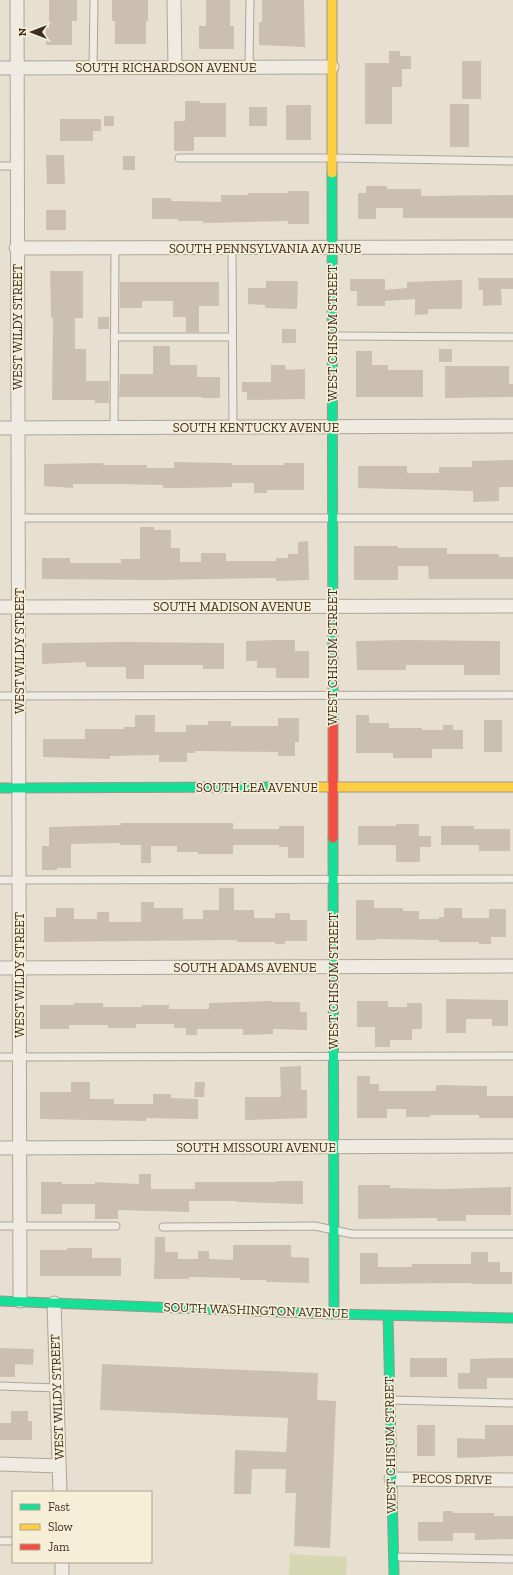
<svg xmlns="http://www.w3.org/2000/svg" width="513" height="1575" font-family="'Zilla Slab',serif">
<rect width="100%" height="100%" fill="#e7e0d1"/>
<!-- green -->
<path fill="#d6d7b3" d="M290 1554 347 1557 346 1575H289Z"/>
<!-- building -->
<path fill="#cbbfb2" d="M49 0H77V21H72V45H46V28H49Z
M112 0H148V21H146V44H115V21H112Z
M206 0H230V26H234V49H199V26H206Z
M262 0H304L305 47 259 45V22H262Z
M389 51H400V56H411V69H402V87H392V124H365V63H389Z
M462 61H481V99H462Z
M185 101H200V103H226V137H194V151H174V121H185Z
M450 104H469V147H450Z
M286 105H311V140H286Z
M249 107H267V126H249Z
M104 116H114V126H104Z
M60 119H101V131H93V141H60Z
M46 155H64L65 184H47Z
M123 156H135V170H123Z
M366 186H387V189H421V196L513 195V218H403V208H376V219H358V193H366Z
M288 191H309V224H288V221L203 223V221H178V219H152V198H171V201L221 202V195H248V193H288Z
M46 210H66V230H46Z
M50 271H83V318H75V349H86V381H109V403H95V400H52L53 318H51Z
M478 278H513V289H501L502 305 483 306V290H479Z
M350 279H385V290L407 288V282L462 280V309H428V314L415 315V299L385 301V306H357V291H350Z
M266 281H298L297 309 265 308V305L248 304V288H266Z
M120 282H219V306H199V332H186V317H173V301H142V308H120Z
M98 317H109V329H98Z
M282 329H296V343H282Z
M153 346H170V365H197V377H220V398H202V397H119L120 374H153Z
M439 349H452V362H439Z
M356 351H372V365H388V370H423V397H356Z
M271 365H285L286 370 305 369V399L247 400V392H242V382H271Z
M445 366H509V384H513V397L445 398Z
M513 460V487H499V501L473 502V491L358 488V466H407V473H439V467H472V461Z
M174 462 232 463V465H284V463H304V490H267V493H254V483H232V487L184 488H163V485L117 484H73V488L44 486V464L103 463V465H147V468H174Z
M140 527H154V530H171V548H180V562H201V553H226V561H276V558H288V554H298V542L308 541 309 580 276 581V578L157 580 42 579V558H70V563H121V559H140Z
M354 546H398V548H447V554H499V557H513V579H429L428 566H398V580H354Z
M276 640H295V651H309V678H276V668H257V661H246V641Z
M406 640 500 641V675H464V665H406V670H357L356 641Z
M126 642 224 643V669H203V665H144V679H126V667H86V662L42 664V643Z
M135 715H155V732H186V725H208V721H231V726H278V718H299V742H295V756H278V752L195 751V753H187V762H159V755L110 756V759L43 757V739H85V729H124V727H135Z
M356 715H369V723H389V728H422V730H443V725H453V730H463V749H432V758H393V753H356Z
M484 720H502V752H484Z
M121 823H233V829H279V826H304V858H288V847H279V845H233V854H198V852H177V846H151V863H141V845H120V843L71 844V868H57V870H42V846H49V827L121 825Z
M396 824H419V836H431V847H420V862H396V845H358V826H396Z
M441 826H474V829H510V851H479V845H441Z
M219 888H234V910H254V918H275V913H290V920H307V941H285V944H275V942H237V940L44 942V917H56V908H74V919H97V912H109V922H141V902H154V908H183V919H203V910H219Z
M356 900H374V908H403V911H419V919H439V917H444V908H462V918H489V909H506V937H491V944H479V942H439V940L376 939V940H356Z
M446 999 508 1000V1026H492V1019H466V1033H446Z
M272 1001V1002H300V1012H307V1030L273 1029V1034L243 1035V1029H197V1035H186V1028H174V1024H136V1028H108V1025H69V1029H40V1005H74V1003H103V1007H142V1005H169V1009H209V1003Z
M357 1001H388V1007H407V1003H422V1029H412V1040H390V1047H375V1027H357Z
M301 1066V1090H307V1118L245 1120V1097H281L280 1067Z
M357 1076H370V1084H379V1091H436V1085L487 1086V1096H513V1118H479V1115H430V1117H406V1109H387V1118H357Z
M71 1082H90V1099H114V1104H153V1094H171V1098L198 1099V1119L146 1118V1121L40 1119V1092H71Z
M195 1082H205L204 1097H194Z
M139 1174H151V1189H195V1182H277V1181H303V1204L236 1202V1201H189V1212L118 1210V1219H95V1204H62V1214H41V1182H62V1184H95V1182L139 1184Z
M358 1185H390V1188L441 1189 511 1187V1215H466V1221H437V1218L358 1219Z
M155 1237H165V1252H178V1259H198V1251H209V1259L233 1260V1245H291V1257L309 1258V1283L266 1282V1280H240V1278L189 1277V1279H154Z
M67 1248H92V1258H121V1276H40V1250H67Z
M471 1252H488V1262H500V1272H512V1284H471V1283L360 1284V1253H378V1267H412V1264H471Z
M0 1348 34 1349 33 1365 15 1364V1377H0Z
M410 1358H447V1377H410Z
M495 1358H513V1378H487V1389H458V1373H470V1359Z
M102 1364 318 1373 317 1400 336 1401 330 1548 294 1546 296 1493H285L286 1469H252L251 1494H234L235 1450 286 1452 288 1418 100 1410Z
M11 1411H28V1421H32V1440H0V1423H11Z
M417 1425H435V1456H417Z
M485 1425H513V1456L457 1458V1438L485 1439Z
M443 1511H453V1513H494V1516H513V1539L475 1540V1533H453V1541H418V1522H443Z"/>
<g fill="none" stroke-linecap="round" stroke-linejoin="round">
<!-- lane casing -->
<g stroke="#ada599" stroke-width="9">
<path id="lane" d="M249 67 250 0
M93 68 94 0
M179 158H332L513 161
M0 166H17
M232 248 233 427
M334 336 513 337
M114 337H232
M114 427 115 248
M18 518H513
M0 696 513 695
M0 880 513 879
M0 1057 513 1056
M0 1226H116
M163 1227 315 1226 352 1234H513
M0 1386 57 1388
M391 1400 513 1403
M0 1541H13
M395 1557 513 1559"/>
</g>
<!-- street casing -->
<g stroke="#ada599" stroke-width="15">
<path id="street" d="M17 0 20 1301
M174 0 175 68
M0 68 332 67
M16 248 513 247
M0 428 513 426
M0 607 513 606
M0 968 513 966
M0 1148 513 1146
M54 1303 60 1492
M0 1464 59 1466
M391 1479 513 1480
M62 1562V1575"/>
</g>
<!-- fast casing -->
<g stroke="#9c958a" stroke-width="11">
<path id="fast" d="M332 173 333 723
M0 788 272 787
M333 838 334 1314
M0 1301 334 1314 513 1318
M388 1315 394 1575"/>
</g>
<!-- slow casing -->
<g stroke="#9c958a" stroke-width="11">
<path id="slow" d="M332 0V173
M272 787H513"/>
</g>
<!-- jam casing -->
<g stroke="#9c958a" stroke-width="11">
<path id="jam" d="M333 723V838"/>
</g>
<!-- lane -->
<use href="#lane" stroke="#efebe3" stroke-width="7"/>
<!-- street -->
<use href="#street" stroke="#efebe3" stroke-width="13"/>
<!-- fast -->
<use href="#fast" stroke="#16e098" stroke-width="9"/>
<!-- slow -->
<use href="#slow" stroke="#ffcf43" stroke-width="9"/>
<!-- jam -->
<use href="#jam" stroke="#f24e42" stroke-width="9"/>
</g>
<g text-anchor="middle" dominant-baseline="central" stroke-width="3.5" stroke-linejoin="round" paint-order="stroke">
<!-- street labels -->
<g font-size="13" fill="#3d2e20" stroke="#f7eed8">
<text x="166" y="67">SOUTH RICHARDSON AVENUE</text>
<text x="265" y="248">SOUTH PENNSYLVANIA AVENUE</text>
<text transform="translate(17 327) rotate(-90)">WEST WILDY STREET</text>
<text transform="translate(332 333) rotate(-90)">WEST CHISUM STREET</text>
<text x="256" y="427">SOUTH KENTUCKY AVENUE</text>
<text x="232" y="606">SOUTH MADISON AVENUE</text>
<text transform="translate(19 651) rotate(-90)">WEST WILDY STREET</text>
<text transform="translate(332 657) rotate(-90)">WEST CHISUM STREET</text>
<text x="257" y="787">SOUTH LEA AVENUE</text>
<text x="245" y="967">SOUTH ADAMS AVENUE</text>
<text transform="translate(19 975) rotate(-90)">WEST WILDY STREET</text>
<text transform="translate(333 981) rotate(-90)">WEST CHISUM STREET</text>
<text x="256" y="1147">SOUTH MISSOURI AVENUE</text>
<text transform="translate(256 1310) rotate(2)">SOUTH WASHINGTON AVENUE</text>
<text transform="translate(57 1397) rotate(-92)">WEST WILDY STREET</text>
<text transform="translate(390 1445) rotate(-91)">WEST CHISUM STREET</text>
<text transform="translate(452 1479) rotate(1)">PECOS DRIVE</text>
</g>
</g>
<!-- legend -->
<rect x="12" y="1491" width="140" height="72" fill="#f7eed8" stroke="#ada18e"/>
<rect x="20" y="1504" width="20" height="6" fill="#16e098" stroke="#ada18e"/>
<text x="48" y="1511" font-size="12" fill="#3d2e20">Fast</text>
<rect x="20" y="1524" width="20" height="6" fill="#ffcf43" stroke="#ada18e"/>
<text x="48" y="1531" font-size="12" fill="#3d2e20">Slow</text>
<rect x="20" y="1544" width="20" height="6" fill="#f24e42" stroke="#ada18e"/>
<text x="48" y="1551" font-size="12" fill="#3d2e20">Jam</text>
<!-- north arrow -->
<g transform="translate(32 32) rotate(270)" stroke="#f7eed8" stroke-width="3" paint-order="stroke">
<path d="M0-3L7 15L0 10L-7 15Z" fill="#3d2e20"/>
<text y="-6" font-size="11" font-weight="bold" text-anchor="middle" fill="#3d2e20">N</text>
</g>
</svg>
